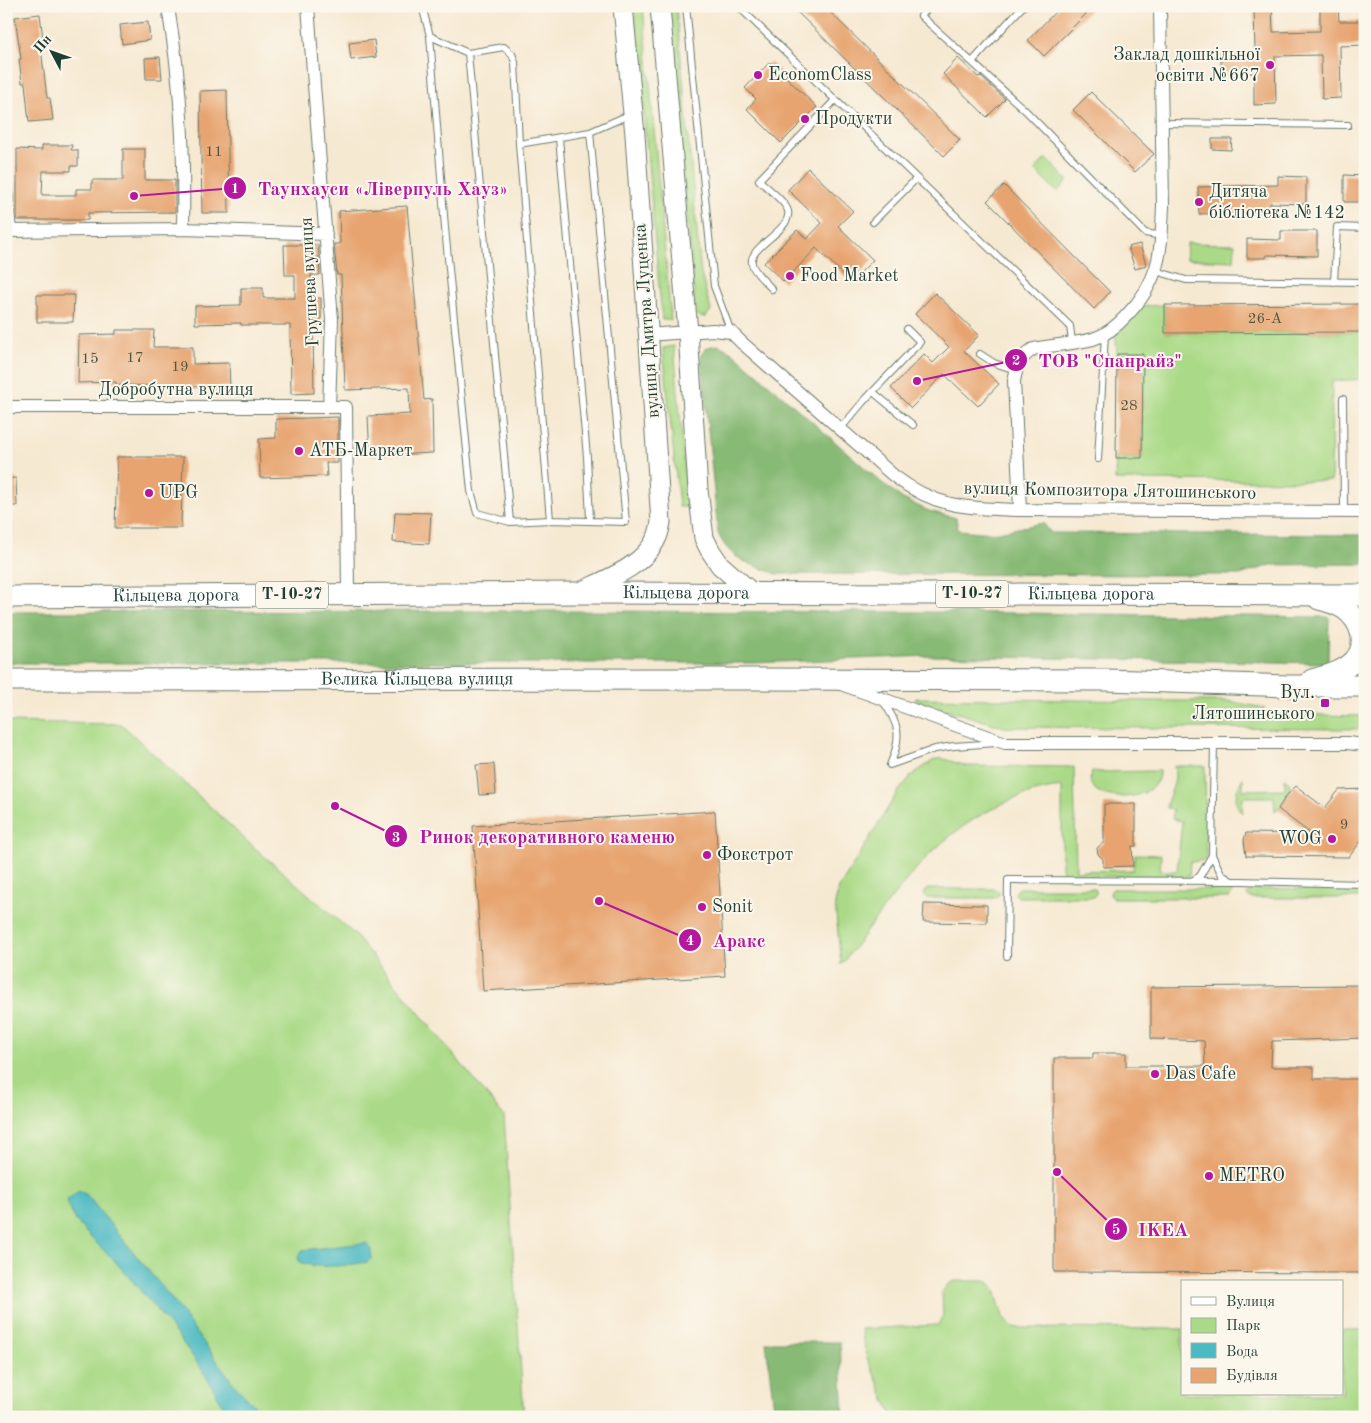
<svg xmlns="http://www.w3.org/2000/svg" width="1371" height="1423" font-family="'Old Standard TT',serif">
<rect width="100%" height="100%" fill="#fbf7ec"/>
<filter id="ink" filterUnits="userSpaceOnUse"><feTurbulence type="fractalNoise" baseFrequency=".02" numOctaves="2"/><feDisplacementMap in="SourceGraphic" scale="10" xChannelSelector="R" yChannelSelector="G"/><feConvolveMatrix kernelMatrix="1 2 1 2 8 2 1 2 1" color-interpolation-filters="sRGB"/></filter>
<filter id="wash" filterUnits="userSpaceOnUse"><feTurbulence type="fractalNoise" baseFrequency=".0096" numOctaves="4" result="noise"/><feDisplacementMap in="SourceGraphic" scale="20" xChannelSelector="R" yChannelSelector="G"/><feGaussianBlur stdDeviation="1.12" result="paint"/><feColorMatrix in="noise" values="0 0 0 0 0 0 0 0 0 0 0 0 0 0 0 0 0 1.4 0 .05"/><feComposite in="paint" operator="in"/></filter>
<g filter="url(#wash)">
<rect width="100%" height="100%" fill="#f6e9d2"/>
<!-- green -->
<path fill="#aada87" stroke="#648c5e" d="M634 6H643L671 320H662Z
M668 6H676L701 274 711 310 706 317H701L696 314Z
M1046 158 1068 181 1057 192 1035 170Z
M1187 243 1235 244 1234 261 1186 259Z
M1165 305V333L1365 332V379L1332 381 1331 481 1115 480 1116 458H1142L1143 354H1117L1115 333 1142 306Z
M674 346 688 507H679L663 348Z
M916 698 1156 701H1228L1264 708 1265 714 1365 716V726L1357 729 1004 727 915 700Z
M6 722 121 724 248 842 355 935 504 1116 524 1417H6Z
M941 758 966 766 1074 767 1076 871 1133 870 1135 854 1161 855 1160 871H1177L1182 821 1172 819 1173 809 1166 808C1169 790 1178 786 1174 766H1205L1206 860 1190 862 1189 877 1062 876V787C1008 792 951 828 916 869 889 899 866 933 841 965L835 903 839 888 897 793 912 775 934 760Z
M1159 771C1161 807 1077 804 1092 772Z
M1243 778V790L1285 789V778L1290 784C1291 795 1283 804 1275 811L1274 797H1243L1242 813C1232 803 1236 790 1243 778Z
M1018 888H1093L1096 890V894L1093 897H1018L1015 894Z
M927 889H995L999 891V895L994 898H927L924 895Z
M1113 889H1229L1232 892 1229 898H1113L1110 895 1111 891Z
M1251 889H1365V898H1250L1247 895Z
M955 1281H986L994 1287 1003 1317 1013 1328 1182 1329V1394H1342V1330H1365V1417H893L867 1358 861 1329 938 1325 943 1315 942 1292 947 1285Z"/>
<!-- forest -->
<path fill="#87ba74" stroke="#537c54" d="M718 345 732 352 881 482 903 499 929 511 956 518 958 530 993 533 1043 523 1051 533 1365 535V564L1271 565 1240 575 777 574C751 564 730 561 718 533L701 357C704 348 708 346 718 345Z
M532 611 932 612 1329 617 1328 663 931 656 753 663H6V612Z
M766 1342H840L844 1417H775Z"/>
<!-- water -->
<path fill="#4cbac3" stroke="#367c7c" d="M78 1191 86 1194 175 1303 236 1387 266 1417H216L224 1408C198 1356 158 1311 120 1267 104 1248 71 1225 67 1200Z
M366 1243 370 1246 372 1258 368 1262C345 1265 322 1270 299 1262L298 1256 303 1250Z"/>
<g id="blocks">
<!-- building -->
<path fill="#e7a46f" d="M791 6H824L960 140 944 156Z
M1061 6H1094L1044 56 1028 40Z
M1254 6H1272L1273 32 1320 31V6H1338L1339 21H1365V45L1340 46 1341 98 1322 99 1321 55 1275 56 1276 104 1254 105V73H1221V53H1255Z
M40 14 43 39H40L47 98H50L53 120 29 122 25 83H22L19 59H21L15 17Z
M148 22 150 40 122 44 120 25Z
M374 40 376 57 351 60 349 43Z
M160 57 162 79H146L145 58Z
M958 58 978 77 980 76 1005 99 987 117 943 74Z
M770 62 817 107 781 143 747 109 756 99 745 88Z
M227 90 229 213H202L200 91Z
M1091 92 1154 154 1135 172 1073 110Z
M1212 139H1232L1231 150 1212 149Z
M42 145H72L71 150H78V166H71V171H43L42 195H76V189H92V180H123V149H145V180H175V212L88 213V220H17V149L42 150Z
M808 168 853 211 838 226 873 260 851 282 816 248 784 282 764 263 797 230 807 239 822 223 788 190Z
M1344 175 1365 176V202H1344Z
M1278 176 1306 177V204L1270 203V212L1199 214 1198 187 1278 185Z
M1004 185 1110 292 1094 309 987 201Z
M407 206 424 400 432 399 433 453 370 456 368 416 410 414 409 388 345 390 341 275H337L334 244H340L339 211Z
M1281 231H1317V256L1266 255V258H1247V239L1281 240Z
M1140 244 1146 265 1135 269 1128 247Z
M284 245H318L320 275H311V298H321V325H313L314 393 291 394 290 325H241V323L195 324V306L241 305V288H263V298H295V275H285Z
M935 293 979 335 964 351 999 384 978 406 944 374 911 408 891 388 924 354 933 363 949 347 915 314Z
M37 295H74L73 322H37Z
M1365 304V332L1165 333V305Z
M116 330H154L153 347H193V364L229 363 230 387 206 388V387L116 385V382L78 383 79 335 116 334Z
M1117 354H1143L1142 458H1116Z
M338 417V463H326L327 476 260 478 259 439 276 438V419Z
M117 457H183L181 528H115Z
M16 478 17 506H6V479Z
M395 512 431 513 429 544 393 542Z
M494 764 496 794 479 795 476 765Z
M1296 786 1325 808 1339 790 1365 789V836L1349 857 1246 856 1244 840 1246 833 1311 834 1278 809 1286 796Z
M1104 804H1136V846H1132L1133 866 1103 867V859L1098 854 1097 848 1104 842Z
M715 811 725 976 483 991 473 826Z
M924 904 987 905V923L923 922Z
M1365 985V1038L1272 1041 1271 1067H1314V1079H1365V1273L1054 1272V1058H1093V1053H1126V1066H1205L1204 1041 1151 1039V987Z"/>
</g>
</g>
<g filter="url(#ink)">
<use href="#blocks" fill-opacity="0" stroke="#6a796b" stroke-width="1"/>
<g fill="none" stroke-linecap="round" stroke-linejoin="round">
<!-- service casing -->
<g stroke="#6a796b" stroke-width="8">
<path id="service" d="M422 6 430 36 445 228 471 491 477 513 510 522 550 520 626 522 590 132
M686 6 714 286 731 332
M738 6 1070 326 1072 342
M930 6 921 16 1026 111 1145 233 1162 236
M430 36 468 53 504 47 512 54 515 62 519 144 550 520
M468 53 510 522
M972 62 1023 6
M1162 123 1348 125
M559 138 587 457 590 520
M519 144 590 132 631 114
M873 222 916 179
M1156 271 1186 280 1365 282
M1334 282 1337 227 1365 228
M772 289C766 282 754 273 752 264 748 246 792 231 788 211 786 202 766 187 759 180L835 100
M980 354 994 363 1016 370
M873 392 913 425
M1343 399 1344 511
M841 428 863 402 920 342 907 329
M1098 459 1105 334
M882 700C900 725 902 737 890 765L935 749 954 746 997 743
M1214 743 1212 855 1222 875 1230 880
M1192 881 1200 876 1212 855
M1007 956 1008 880 1240 881 1365 884"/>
</g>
<!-- minor casing -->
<g stroke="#6a796b" stroke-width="14">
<path id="minor" d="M168 6C171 28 175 50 177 71 183 124 184 176 183 229
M308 6 332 320 329 407
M6 188 10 231
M6 231 183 229 326 234
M648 335 713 330 731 332 741 342 894 476C937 509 969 508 1020 510L1365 512
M6 407H346L348 594
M1020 510 1014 381C1017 365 1019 359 1033 349 1052 345 1074 344 1093 339 1106 335 1118 325 1127 315 1161 280 1161 251 1163 206L1160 6
M841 684 1005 743H1347L1365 745"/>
</g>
<!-- secondary casing -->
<g stroke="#6a796b" stroke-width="21">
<path id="secondary" d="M660 6 688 332 698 490 704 538 710 550 720 565 752 593
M578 593C605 580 644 567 657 537 659 533 660 527 661 522L635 135 623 6"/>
</g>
<!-- trunk casing -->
<g stroke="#6a796b" stroke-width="23">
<g id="trunk">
<path id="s1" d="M6 597 578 593 1365 595"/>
<path id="s2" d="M6 680 724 679 1106 680 1290 686H1365"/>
<path d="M1312 680C1327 676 1344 672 1355 660 1369 644 1361 621 1345 609 1337 604 1328 601 1319 599"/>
</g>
</g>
<!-- service -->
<use href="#service" stroke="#fff" stroke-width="6"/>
<!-- minor -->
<use href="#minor" stroke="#fff" stroke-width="12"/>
<!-- secondary -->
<use href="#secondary" stroke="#fff" stroke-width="19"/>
<!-- trunk -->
<use href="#trunk" stroke="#fff" stroke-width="21"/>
</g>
</g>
<!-- markers -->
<g fill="#b5179e" stroke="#fbf7ec" stroke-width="2">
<circle cx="1270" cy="65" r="5"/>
<circle cx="758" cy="75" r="5"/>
<circle cx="805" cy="119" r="5"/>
<circle cx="1199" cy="202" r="5"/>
<circle cx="790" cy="276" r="5"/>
<circle cx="299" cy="451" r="5"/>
<circle cx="149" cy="493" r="5"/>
<rect x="1320" y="698" width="10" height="10" rx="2.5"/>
<circle cx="1332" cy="839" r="5"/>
<circle cx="707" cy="855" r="5"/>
<circle cx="702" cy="907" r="5"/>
<circle cx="1155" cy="1074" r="5"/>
<circle cx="1209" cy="1176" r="5"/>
</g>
<g text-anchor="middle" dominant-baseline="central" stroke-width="4" stroke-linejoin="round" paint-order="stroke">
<!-- number labels -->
<g font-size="15" fill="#515743">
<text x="214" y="152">11</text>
<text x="1265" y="319">26-А</text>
<text x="135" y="358">17</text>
<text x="90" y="359">15</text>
<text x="180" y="367">19</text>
<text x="1129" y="406">28</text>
<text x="1344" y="825">9</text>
</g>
<!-- shield labels -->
<g fill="#fbf7ec" stroke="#61756b" stroke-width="1">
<rect x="936" y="580.5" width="72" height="27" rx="4"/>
<rect x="256" y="581.5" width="72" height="27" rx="4"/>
</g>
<g font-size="16" font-weight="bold" fill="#1f3d34">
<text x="972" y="594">Т-10-27</text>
<text x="292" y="595">Т-10-27</text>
</g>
<!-- poi labels -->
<g font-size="18" fill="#1f3d34" stroke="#fbf7ec" text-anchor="start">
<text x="1260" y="55" text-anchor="end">Заклад дошкільної<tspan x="1260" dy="21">освіти №667</tspan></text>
<text x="768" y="75">EconomClass</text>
<text x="815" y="119">Продукти</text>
<text x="1209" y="192">Дитяча<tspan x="1209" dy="21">бібліотека №142</tspan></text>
<text x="800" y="276">Food Market</text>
<text x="309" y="451">АТБ-Маркет</text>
<text x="159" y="493">UPG</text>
<text x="1315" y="693" text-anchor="end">Вул.<tspan x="1315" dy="21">Лятошинського</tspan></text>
<text x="1322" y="839" text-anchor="end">WOG</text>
<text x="717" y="855">Фокстрот</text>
<text x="712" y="907">Sonit</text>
<text x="1165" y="1074">Das Cafe</text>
<text x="1219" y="1176">METRO</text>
</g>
<!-- street labels -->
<g font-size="18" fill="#1f3d34" stroke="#fbf7ec">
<text transform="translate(310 282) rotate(-93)">Грушева вулиця</text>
<text transform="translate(647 321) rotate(-94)">вулиця Дмитра Луценка</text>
<text x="176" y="390">Добробутна вулиця</text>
<text transform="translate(1110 491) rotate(1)">вулиця Композитора Лятошинського</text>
<text stroke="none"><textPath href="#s1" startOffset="680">Кільцева дорога</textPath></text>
<text stroke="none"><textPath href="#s1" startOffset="1085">Кільцева дорога</textPath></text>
<text stroke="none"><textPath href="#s1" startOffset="170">Кільцева дорога</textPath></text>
<text stroke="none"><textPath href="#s2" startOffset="411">Велика Кільцева вулиця</textPath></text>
</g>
</g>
<!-- callouts -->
<path fill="none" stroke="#b5179e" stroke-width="2" d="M134 196L235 188M917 381L1016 360M335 806L396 836M599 901L690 940M1057 1172L1116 1229"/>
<g fill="#b5179e" stroke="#fbf7ec" stroke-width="2">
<circle cx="134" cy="196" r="5"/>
<circle cx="917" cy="381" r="5"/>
<circle cx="335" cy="806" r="5"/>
<circle cx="599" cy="901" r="5"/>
<circle cx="1057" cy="1172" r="5"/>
<circle cx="235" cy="188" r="12"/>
<circle cx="1016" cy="360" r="12"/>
<circle cx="396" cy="836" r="12"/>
<circle cx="690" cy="940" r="12"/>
<circle cx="1116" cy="1229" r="12"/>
</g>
<g font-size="15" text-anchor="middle" font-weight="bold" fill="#fff">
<text x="235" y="193">1</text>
<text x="1016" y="365">2</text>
<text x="396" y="842">3</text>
<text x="690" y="945">4</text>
<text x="1116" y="1234">5</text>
</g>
<g font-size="19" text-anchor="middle" font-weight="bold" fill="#b5179e" stroke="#fbf7ec" stroke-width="4" stroke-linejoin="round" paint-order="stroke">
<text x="383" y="195">Таунхауси «Ліверпуль Хауз»</text>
<text x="1110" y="367">ТОВ "Спанрайз"</text>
<text x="547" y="843">Ринок декоративного каменю</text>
<text x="739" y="947">Аракс</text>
<text x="1163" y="1236">IKEA</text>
</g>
<!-- margin -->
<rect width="1371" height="1423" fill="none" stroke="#fbf7ec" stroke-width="25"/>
<!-- legend -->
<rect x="1181" y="1280" width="162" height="115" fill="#fbf7ec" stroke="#a3ada2"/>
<rect x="1191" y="1297" width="25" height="8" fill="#ffffff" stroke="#a3ada2"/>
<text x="1226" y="1306" font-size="15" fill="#1f3d34">Вулиця</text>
<rect x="1191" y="1318" width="25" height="15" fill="#aada87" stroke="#a3ada2"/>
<text x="1226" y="1330" font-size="15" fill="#1f3d34">Парк</text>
<rect x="1191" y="1343" width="25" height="15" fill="#4cbac3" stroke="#a3ada2"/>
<text x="1226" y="1356" font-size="15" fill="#1f3d34">Вода</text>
<rect x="1191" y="1368" width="25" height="15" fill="#e7a46f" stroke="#a3ada2"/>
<text x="1226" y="1380" font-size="15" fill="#1f3d34">Будівля</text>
<!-- north arrow -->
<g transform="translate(52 52) rotate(311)" stroke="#fbf7ec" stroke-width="4" paint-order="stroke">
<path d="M0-4L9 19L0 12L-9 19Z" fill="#1f3d34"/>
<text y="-8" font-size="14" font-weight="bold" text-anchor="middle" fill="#1f3d34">Пн</text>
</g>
</svg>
